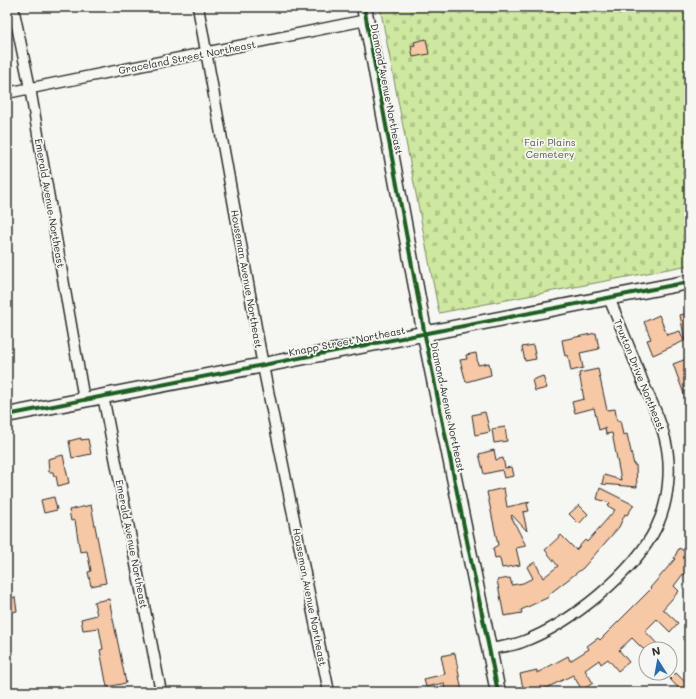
<svg xmlns="http://www.w3.org/2000/svg" width="696" height="699" font-family="Mali,sans-serif">
<defs>
<pattern id="cemetery-stones" width="16" height="16" patternUnits="userSpaceOnUse"><rect width="16" height="16" fill="#cee99f"/><path d="M2 7V4a2 2 0 0 1 4 0v3zM10 15v-3a2 2 0 0 1 4 0v3z" fill="#b1c889"/></pattern>
</defs>
<rect width="100%" height="100%" fill="#f6f6f2"/>
<filter id="ink" filterUnits="userSpaceOnUse"><feTurbulence type="fractalNoise" baseFrequency=".025" numOctaves="2"/><feDisplacementMap in="SourceGraphic" scale="8" xChannelSelector="R" yChannelSelector="G"/><feConvolveMatrix kernelMatrix="1 2 1 2 8 2 1 2 1" color-interpolation-filters="sRGB"/></filter>
<g filter="url(#ink)">
<!-- cemetery -->
<path fill="url(#cemetery-stones)" stroke="#7c8a65" d="M380 7H689V265L439 313Z"/>
<!-- building -->
<path fill="#f6c8a5" stroke="#2b2b2b" d="M426 39 429 54 413 57 411 46 415 45 414 42Z
M689 313V341H685L680 315Z
M659 315 667 335 680 331 684 341 653 355 647 340 651 339 644 322Z
M596 333 599 349 580 353 583 368 571 371 568 355 565 356 562 340Z
M533 345 536 359 525 361 522 347Z
M476 353 478 365 489 363 491 375 466 382 460 360 467 359 466 355Z
M689 358V405H688L673 364Z
M598 369 607 410 615 409 617 421 620 420 623 435 627 434 634 465H636L637 487 602 484 604 475 621 480 612 433 606 434 605 428 599 430 594 408 575 413 572 402 584 399 579 373Z
M543 376 547 388 535 391 532 380Z
M485 412 490 432 475 435 472 415Z
M505 427 507 441 494 443 492 429Z
M81 438V440L88 439 91 454 72 458 69 441Z
M494 450 496 460 503 458 505 468 512 467 514 476 504 478 502 470 484 474 479 454Z
M63 455 69 483 58 486 56 476H54L53 472H49L48 459Z
M504 488 507 507 530 502 527 504 529 511 523 512 527 531 512 515 511 516 526 546 516 548 520 565 502 568 500 559 499 557 495 558 493 548 498 545 487 492Z
M600 488 634 505 627 515 625 514 619 527 583 568 548 595 549 597 521 610 522 613 504 616 497 580 510 578 512 585 523 583 533 578 527 567 535 562 543 578 558 566 545 550 561 535 576 550 585 540 587 542 615 510 608 506 610 503 597 499Z
M54 497 57 510 44 513 41 500Z
M91 505 106 583 91 586 88 572 91 571 87 551 80 552 75 520 71 521 69 510Z
M579 505 588 514 579 524 569 514Z
M679 548 689 554V568L685 575 683 574 674 586 679 591 663 609 678 623 670 632 657 619 645 631 662 649H643L632 638 619 650 629 662 618 671 608 659 601 664 599 660 585 670 593 683 582 690 573 675 538 692H524L520 674 537 670V673L568 656 570 661 589 649 587 646 598 638 600 640 651 589 650 588 675 559 674 558Z
M15 597 17 611 7 613V599Z
M109 599 126 683 107 687 100 650 103 649 99 628 83 630 81 619 97 615 94 602Z
M455 653 462 692H445L444 683 426 687 424 679 445 674 441 656Z
M676 673 689 686V692H682L670 679Z"/>
<g fill="none" stroke-linecap="round" stroke-linejoin="round">
<!-- street casing -->
<g stroke="#2b2b2b" stroke-width="13">
<path id="street" d="M13 7 30 88 84 400
M198 7 263 366 329 692
M7 93 366 20
M103 396 161 692
M489 649C500 647 512 646 522 642 570 624 633 574 656 528 669 502 672 466 665 439 661 421 652 402 644 385 633 356 621 327 609 298"/>
</g>
<!-- secondary casing -->
<g stroke="#2b2b2b" stroke-width="17">
<path id="secondary" d="M364 7 426 341 498 692
M7 415 689 282"/>
</g>
<!-- street -->
<use href="#street" stroke="#f6f6f2" stroke-width="10"/>
<!-- secondary -->
<use href="#secondary" stroke="#f6f6f2" stroke-width="14"/>
<!-- cycleway casing -->
<g stroke="#f6f6f2" stroke-width="6">
<path id="cycleway" d="M364 7 426 341 498 692
M7 415 689 282"/>
</g>
<!-- cycleway -->
<use href="#cycleway" stroke="#1b5e20" stroke-width="4"/>
</g>
</g>
<g text-anchor="middle" dominant-baseline="central" stroke-width="3.5" stroke-linejoin="round" paint-order="stroke">
<!-- street labels -->
<g font-size="10" fill="#2b2b2b" stroke="#f6f6f2">
<text transform="translate(187 57) rotate(-11)">Graceland Street Northeast</text>
<text transform="translate(387 89) rotate(79)">Diamond Avenue Northeast</text>
<text transform="translate(50 203) rotate(80)">Emerald Avenue Northeast</text>
<text transform="translate(247 279) rotate(80)">Houseman Avenue Northeast</text>
<text transform="translate(347 341) rotate(-11)">Knapp Street Northeast</text>
<text transform="translate(640 375) rotate(68)">Truxton Drive Northeast</text>
<text transform="translate(448 407) rotate(78)">Diamond Avenue Northeast</text>
<text transform="translate(132 544) rotate(79)">Emerald Avenue Northeast</text>
<text transform="translate(310 597) rotate(79)">Houseman Avenue Northeast</text>
</g>
<!-- park labels -->
<g font-size="10" fill="#545a48" stroke="#f6f6f2">
<text x="550" y="142">Fair Plains<tspan x="550" dy="12">Cemetery</tspan></text>
</g>
</g>
<!-- margin -->
<rect width="696" height="699" fill="none" stroke="#f6f6f2" stroke-width="24"/>
<rect x="12" y="12" width="672" height="675" fill="none" stroke="#2b2b2b" stroke-width="1.5" filter="url(#ink)"/>
<!-- north arrow -->
<g transform="translate(658 661) rotate(349)"><circle r="19" fill="#f6f6f2" stroke="#a5a5a2"/>
<path d="M0-3L7 15L0 10L-7 15Z" fill="#1f6fb2"/>
<text y="-6" font-size="11" font-weight="bold" text-anchor="middle" fill="#2b2b2b">N</text>
</g>
</svg>
